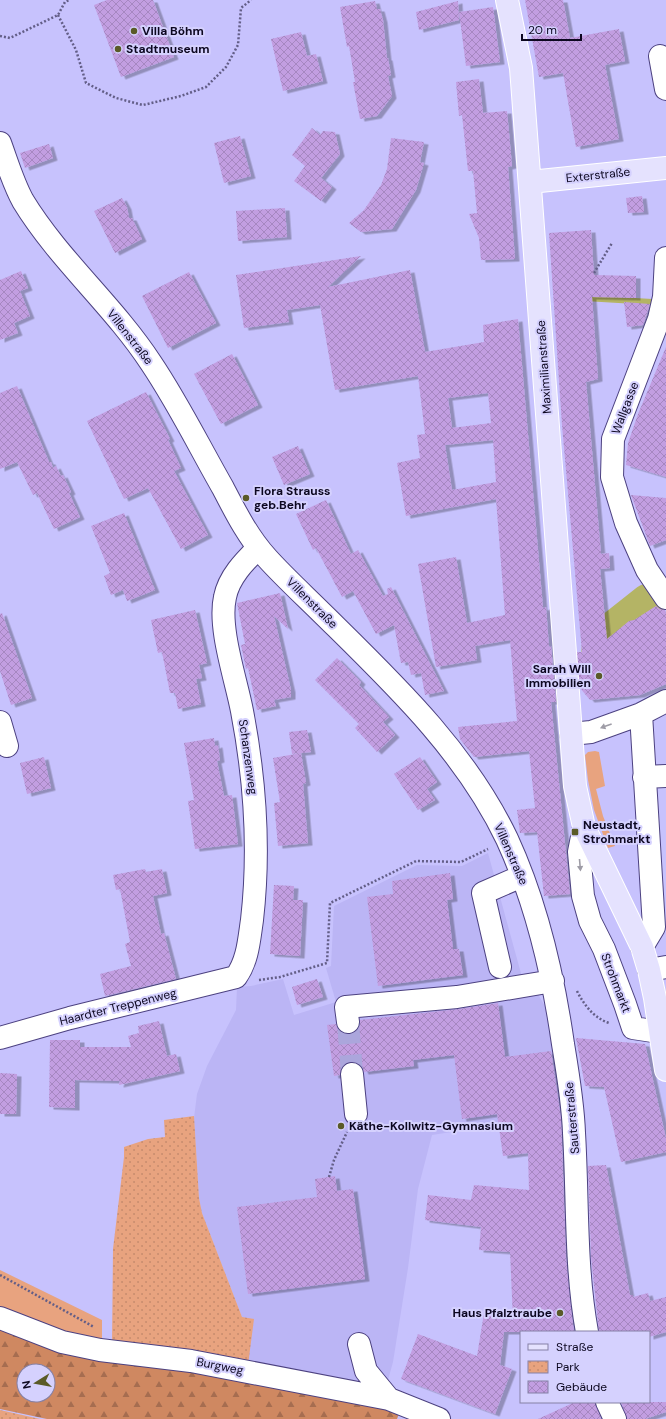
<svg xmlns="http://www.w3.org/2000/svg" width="666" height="1419" font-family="'DM Sans',sans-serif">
<defs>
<pattern id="forest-firs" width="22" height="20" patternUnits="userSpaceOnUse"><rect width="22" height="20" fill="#cf8861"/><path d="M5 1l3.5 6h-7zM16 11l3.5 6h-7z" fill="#a66d50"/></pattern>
<pattern id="park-dots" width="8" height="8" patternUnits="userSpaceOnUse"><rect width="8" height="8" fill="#e8a37f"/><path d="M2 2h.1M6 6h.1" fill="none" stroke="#c68b6d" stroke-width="1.8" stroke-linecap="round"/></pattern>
<pattern id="building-cross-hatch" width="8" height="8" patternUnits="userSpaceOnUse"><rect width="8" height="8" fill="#c29ee1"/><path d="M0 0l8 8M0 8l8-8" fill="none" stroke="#a687c1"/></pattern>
<filter id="shadow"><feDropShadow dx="4.5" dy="2.5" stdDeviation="0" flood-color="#0004"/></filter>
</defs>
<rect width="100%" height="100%" fill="#c7c2fd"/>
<!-- built -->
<path fill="#bbb5f5" d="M488 853 525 988 529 987 539 996 546 1008 549 1016 561 1115 432 1135 418 1189 408 1268 393 1362 388 1380 379 1393 249 1365 242 1317 202 1213 199 1198 194 1118 197 1094 207 1066 236 1010 237 987 251 986 283 979 294 1015 336 1002 326 968 331 966 334 906 417 865 462 866Z"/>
<!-- grass -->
<path fill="#e8a37f" d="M595 751 599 752 605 786 596 789 603 816 615 846 608 848 594 810 588 780 585 755 588 752Z
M0 1270 102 1320V1342L59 1335 0 1310Z"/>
<!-- forest -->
<path fill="url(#forest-firs)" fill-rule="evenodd" d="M0 1324 266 1378 400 1411 397 1419H47L0 1409ZM24 1371H48V1395H24Z"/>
<!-- park -->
<path fill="url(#park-dots)" d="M194 1116 199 1198 202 1213 242 1317 254 1319 248 1365 112 1345 113 1249 124 1157V1147L148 1139 165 1137 164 1120Z
M0 1410 40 1419H0Z"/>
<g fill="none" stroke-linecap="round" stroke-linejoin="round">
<!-- stream -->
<path stroke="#b4b465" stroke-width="6" d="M585 298 652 302
M632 620V614"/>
<!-- river -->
<path stroke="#b4b465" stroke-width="35" d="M599 651 600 639 648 601"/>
</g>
<!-- building -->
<path fill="url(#building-cross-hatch)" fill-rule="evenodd" filter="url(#shadow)" d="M107 0H153L174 57 121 77 94 5Z
M525 0H563L570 38 619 29 625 61 605 65 619 139 576 147 563 73 539 77Z
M375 1 377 9H380L383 20 387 58H388L391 75 388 76 392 96 377 116 360 119 353 82H355L349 46 347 47 340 7Z
M458 1 459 20 419 30 416 12Z
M493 7 500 62 466 66 459 12Z
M301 32 307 56 316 54 323 81 283 91 271 39Z
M479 79 483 113 507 111 512 166 508 167 515 259 481 260 479 238 469 214 477 213 473 171H468L462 115 459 116 456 82Z
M312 128 320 135 323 131 335 132 340 154 321 178 332 187 321 201 294 181 305 166 292 155Z
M240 136 251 176 224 183 214 143Z
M391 138 424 142 420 162 424 163 416 190 392 229 361 232 349 223 364 210 381 185 387 169Z
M49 144 53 158 25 168 20 153Z
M642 196 644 212 628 213 626 198Z
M122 198 127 207 129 218H132L142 239 115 253 94 211Z
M285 208 287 237 238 241 236 211Z
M591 230 594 275 636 276V298L592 297 598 379 586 382 601 554 609 553 610 568 600 569 607 639 629 621 634 620 656 606 660 609 665 610 666 614V684L640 695 590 700 580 688 577 652H582L562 425 549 233Z
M361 256 328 287 410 270 425 352 484 342 483 325 518 319 543 608 546 607 549 647 551 646 556 702H551L570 894 544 896 537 832 520 833 517 810 535 808 529 751 474 757 460 739 458 727 517 721 510 640 475 646 477 660 436 667 418 564 456 557 467 623 505 615 496 499 406 516 397 463 420 458 417 435 425 434 418 376 335 390 320 305 287 310 289 322 244 328 236 275ZM488 393 491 423 452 428 448 398ZM493 440 496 482 452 490 445 445Z
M21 271 28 288 20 291 30 316 14 323 18 333 0 340V280Z
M189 272 216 323 168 348 142 296Z
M624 302 650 304 643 325 627 327Z
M666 347V477L626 465 628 443 638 414Z
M232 354 258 405 221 424 194 374Z
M17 386 49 462H51L53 468 56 466 61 476 63 475 71 492 69 493 80 517 54 529 37 493 33 495 17 462 0 469V393Z
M146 392 170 439 168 440 181 468 174 471 208 535 181 549 148 488 124 499 87 421Z
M298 446 310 474 284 485 272 457Z
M631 495 666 498V540L650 546Z
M326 500 351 554 358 550 383 596 388 594 387 589 391 587 444 691 425 695 421 673 411 675 408 662 401 663 394 625 376 634 353 591 342 597 316 548 313 550 296 514Z
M124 513 155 590 127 601 123 590 111 595 104 576 110 573 91 526Z
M280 593 288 629 274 616 291 690V697L274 700 276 706 257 710 248 668 246 669 241 645 245 644 237 603Z
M195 610 207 663 199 665 202 678 196 679 201 704 178 709 175 693H170L162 652 158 653 151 620Z
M2 613 32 698 11 705 0 671V614Z
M337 658 361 682 359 685 389 717 383 722 395 735 377 752 355 728 359 724 315 680Z
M307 730 311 752 292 754 289 732Z
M214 738 215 746 218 745 220 760 217 761 224 796 232 795 238 844 195 849 188 801 194 800 184 743Z
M301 753 306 783 303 784 308 843 278 846 274 803 280 802 273 758Z
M44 757 51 788 27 794 20 763Z
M420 757 437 782 427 789 435 800 418 810 394 774Z
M145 869 146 872 162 869 167 893 153 896 161 934 164 933 176 979 105 996 100 974 131 966 125 944 130 942 120 889 116 890 113 875Z
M450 873 453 899 447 900 453 949H459L463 975 378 986 367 897 393 894 392 881Z
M274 885 294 886 293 900H303L300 956 270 954Z
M317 979 323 997 297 1005 292 987Z
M498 1003 505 1057 551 1051 561 1118 566 1258 571 1309 574 1332H504L500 1365 512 1369 495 1414 401 1379 418 1334 477 1356 484 1313 513 1320 510 1252 479 1250 481 1227 425 1220 428 1195 471 1200 474 1185 529 1190 528 1153 503 1156 497 1114 462 1119 454 1055 413 1060 414 1066 364 1072 362 1066 357 1063 350 1062 344 1064 341 1069 340 1075 334 1076 327 1025 336 1024 338 1030 344 1034H349L356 1032 360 1026V1020L459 1009Z
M159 1021 167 1056 176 1054 180 1071 119 1085 120 1081 75 1080V1108L49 1107 50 1040H80V1047H131L128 1036 139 1033 138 1026Z
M576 1038 645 1044 666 1139V1152L621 1162 604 1087 585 1086Z
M0 1073 17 1074 16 1114H0Z
M606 1165 630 1295H633V1297L648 1293 650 1301 666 1297V1332L649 1337V1332H599L591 1257 588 1166Z
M335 1176 337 1191 353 1189 365 1279 248 1294 237 1207 317 1197 315 1179Z
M575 1402H595L601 1419H538Z
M621 1402H666V1412L645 1419H627Z"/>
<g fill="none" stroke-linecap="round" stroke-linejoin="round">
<!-- minor-tunnel -->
<path stroke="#aba6dc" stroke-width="22" stroke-dasharray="22 11" stroke-linecap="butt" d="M348 1022 352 1074"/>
<!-- minor casing -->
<g stroke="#4c4180" stroke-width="24">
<path id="minor" d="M660 56 666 89
M0 143C7 162 13 183 23 201 59 260 113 305 151 363 178 403 199 446 223 488 236 513 248 537 267 558 285 578 306 597 325 616 394 684 465 751 507 839 537 904 553 974 563 1044 568 1074 573 1103 574 1133 578 1200 575 1266 587 1332
M666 258 664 297 659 319 613 439 612 477 626 523 647 570 666 598
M641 714 654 927 642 947
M0 722 7 746
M571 734 591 732 641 714 666 701
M644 777 666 776
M584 827 579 852 583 896 590 921 604 949 625 1004 633 1028 666 1033
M500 967 483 893 522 876
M649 970 666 967
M348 1022 346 1007 457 997 553 981
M0 1038 70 1018 236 977C248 960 249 940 252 920 260 850 255 779 242 711 236 679 218 628 225 597 229 577 244 562 258 548
M352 1074 356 1114
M0 1318 62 1342 100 1350 191 1361 389 1399 439 1419
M359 1344 366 1371 389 1399
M607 1402 615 1419"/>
</g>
<!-- major casing -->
<g stroke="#fff" stroke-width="24">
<path id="major" d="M507 0 521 68 575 786 584 827 642 947 649 970 655 998 666 1070
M530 182 666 168"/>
</g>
<!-- path -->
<path stroke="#635e87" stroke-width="2.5" stroke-dasharray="2 2" stroke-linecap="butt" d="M58 15 76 50 86 83 116 98 143 105 181 96 206 87 226 67 238 45 241 8 251 0
M0 36 10 38 58 15 65 2 69 0
M594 273 612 243
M259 980 280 977 327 963 330 903 416 861 461 862 488 849
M577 991C584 1005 594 1018 609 1023
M329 1177 334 1160 347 1132
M0 1275 94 1327"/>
<!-- minor -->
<use href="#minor" stroke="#fff" stroke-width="22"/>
<!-- major -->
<use href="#major" stroke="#e5e2fe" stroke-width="22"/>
</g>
<!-- one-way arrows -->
<defs><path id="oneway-solid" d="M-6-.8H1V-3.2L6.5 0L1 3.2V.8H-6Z"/></defs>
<g fill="#9e9ca6">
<use href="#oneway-solid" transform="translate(606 726) rotate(160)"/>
<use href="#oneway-solid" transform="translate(580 865) rotate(85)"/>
</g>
<!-- markers -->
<g fill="#5a5a27" stroke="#d5d1fe" stroke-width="1.5">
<circle cx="134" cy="31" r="4"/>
<circle cx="118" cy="49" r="4"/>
<circle cx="246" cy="498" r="4"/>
<circle cx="599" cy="676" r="4"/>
<rect x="571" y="828" width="8" height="8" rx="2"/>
<circle cx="341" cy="1126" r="4"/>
<circle cx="560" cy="1313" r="4"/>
</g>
<g text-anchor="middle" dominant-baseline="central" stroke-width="4" stroke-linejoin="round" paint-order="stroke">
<!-- poi labels -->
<g font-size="12" font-weight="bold" fill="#0c0720" stroke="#d5d1fe" text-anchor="start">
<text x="142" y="31">Villa Böhm</text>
<text x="126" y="49">Stadtmuseum</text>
<text x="254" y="491">Flora Strauss<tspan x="254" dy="14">geb.Behr</tspan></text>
<text x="591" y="669" text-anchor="end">Sarah Will<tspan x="591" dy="14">Immobilien</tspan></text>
<text x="583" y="825">Neustadt,<tspan x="583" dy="14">Strohmarkt</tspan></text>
<text x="349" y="1126">Käthe-Kollwitz-Gymnasium</text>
<text x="552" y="1313" text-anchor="end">Haus Pfalztraube</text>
</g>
<!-- street labels -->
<g font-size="12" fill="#0c0720" stroke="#d5d1fe">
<text transform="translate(598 175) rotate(-6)">Exterstraße</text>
<text transform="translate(130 337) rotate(52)">Villenstraße</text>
<text transform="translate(544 367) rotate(-94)">Maximilianstraße</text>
<text transform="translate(625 408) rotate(-69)">Wallgasse</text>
<text transform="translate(312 603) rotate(45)">Villenstraße</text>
<text transform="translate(248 757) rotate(82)">Schanzenweg</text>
<text transform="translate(511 854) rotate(66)">Villenstraße</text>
<text transform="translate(616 983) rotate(69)">Strohmarkt</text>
<text transform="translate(118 1007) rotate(-14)">Haardter Treppenweg</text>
<text transform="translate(572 1118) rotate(-95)">Sauterstraße</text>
<text transform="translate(220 1366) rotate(11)">Burgweg</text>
</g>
</g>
<!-- legend -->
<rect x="520" y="1331" width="130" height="72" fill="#d5d1fe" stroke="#8580a5"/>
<rect x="528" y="1344" width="20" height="6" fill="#e5e2fe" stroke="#8580a5"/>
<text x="556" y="1351" font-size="12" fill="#0c0720">Straße</text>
<rect x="528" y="1361" width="20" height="12" fill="url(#park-dots)" stroke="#8580a5"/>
<text x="556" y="1371" font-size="12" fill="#0c0720">Park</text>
<rect x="528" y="1381" width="20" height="12" fill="url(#building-cross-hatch)" stroke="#8580a5"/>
<text x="556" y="1391" font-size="12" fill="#0c0720">Gebäude</text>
<!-- north arrow -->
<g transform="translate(36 1383) rotate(259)"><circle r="19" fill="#d5d1fe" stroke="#8580a5"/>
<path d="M0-3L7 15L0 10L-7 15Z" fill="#5a5a27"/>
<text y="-6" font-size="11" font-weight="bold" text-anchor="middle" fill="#0c0720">N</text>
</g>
<!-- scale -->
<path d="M522 34v6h59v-6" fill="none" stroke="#0c0720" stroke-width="2"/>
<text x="528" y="34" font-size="12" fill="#0c0720" stroke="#d5d1fe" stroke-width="3" paint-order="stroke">20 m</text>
</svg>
